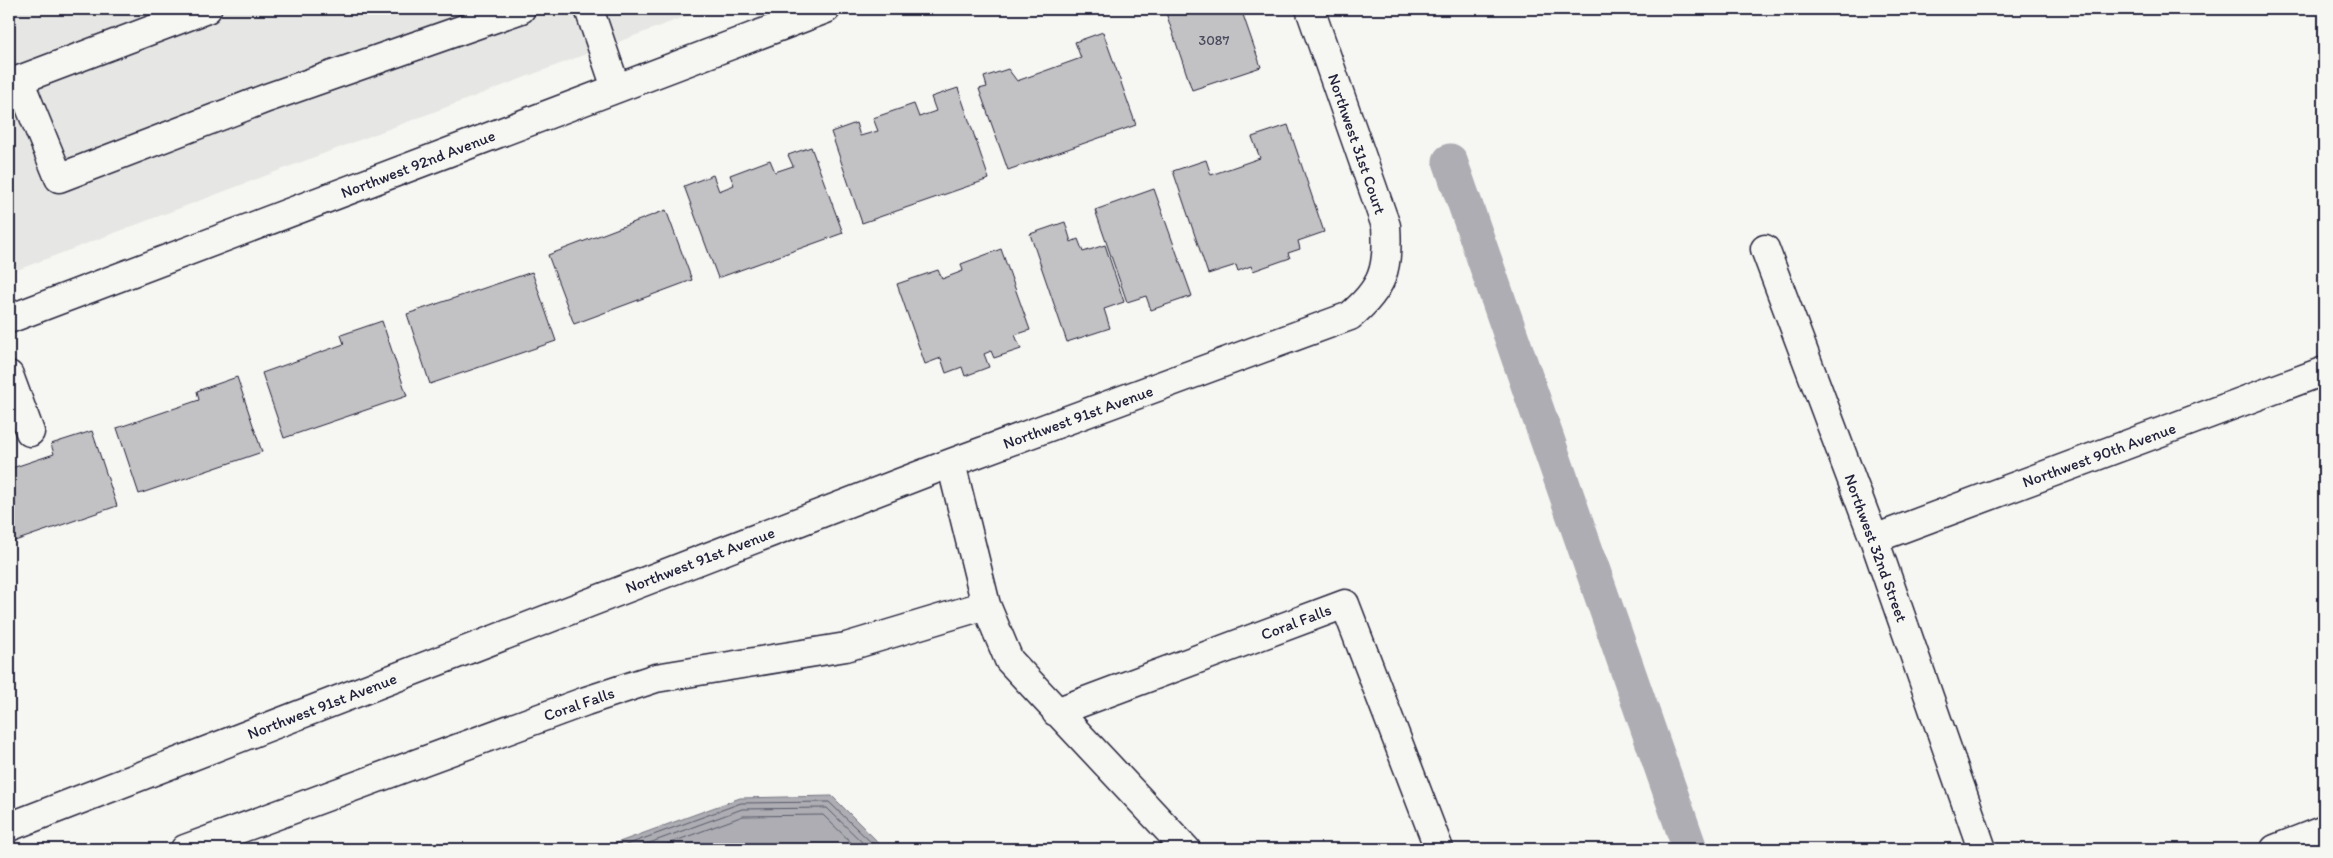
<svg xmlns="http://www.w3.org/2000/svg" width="2333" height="858" font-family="Itim,sans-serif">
<rect width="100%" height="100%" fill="#f6f6f2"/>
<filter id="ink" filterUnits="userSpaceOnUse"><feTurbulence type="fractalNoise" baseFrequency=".02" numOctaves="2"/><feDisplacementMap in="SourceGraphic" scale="10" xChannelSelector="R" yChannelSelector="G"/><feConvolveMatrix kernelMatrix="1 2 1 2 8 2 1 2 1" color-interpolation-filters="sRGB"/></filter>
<g filter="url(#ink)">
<!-- built -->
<path fill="#e6e6e4" d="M9 9H705L9 273Z"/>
<!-- water -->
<path fill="#adadb3" stroke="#757583" d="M832 796 885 849H600L740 798Z"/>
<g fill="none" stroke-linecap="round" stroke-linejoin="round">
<!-- shore -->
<path stroke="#5a5a6b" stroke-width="1" d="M615 849 741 803 829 802 878 849
M633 849 742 809 827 808 869 849
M654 849 743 816 823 815 858 849"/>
<!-- canal -->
<path stroke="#adadb3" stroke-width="35" d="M1450 161 1690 849"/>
</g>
<!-- building -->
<path fill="#c2c2c4" stroke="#22223b" d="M1175 9H1241L1261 67 1192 90 1166 13Z
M1103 32 1136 125 1008 170 979 89 987 87 984 77 1008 69 1017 81 1081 58 1075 42Z
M958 88 989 179 862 223 831 132 856 123 860 136 878 131 873 118 914 104 919 117 936 111 931 97Z
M1288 125 1324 232 1298 241 1300 249 1288 253 1290 258 1253 271 1251 266 1238 271 1236 265 1208 274 1173 171 1206 160 1211 175 1260 158 1252 137Z
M811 147 843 233 718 278 684 186 713 175 719 191 734 185 730 175 770 160 775 172 793 166 788 155Z
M1154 189 1192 296 1151 310 1146 296 1127 302 1095 210Z
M666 210 692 280 574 324 548 255Z
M1065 222 1071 242 1078 239 1083 252 1105 245 1124 302 1104 309 1110 328 1067 342 1030 234Z
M1001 249 1030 330 1015 335 1021 349 994 358 991 351 984 354 989 367 965 376 962 367 946 373 941 358 925 364 897 284 938 270 942 279 963 271 961 264Z
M532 272 556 341 430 384 407 314Z
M382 321 407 396 284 438 262 373 344 344 341 335Z
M237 377 262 452 139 494 117 428 199 400 197 391Z
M92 431 117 506 9 543V469L54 454 51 444Z"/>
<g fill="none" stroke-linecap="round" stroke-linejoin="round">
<!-- minor casing -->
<g stroke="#22223b" stroke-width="31">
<path id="minor" d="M207 9 19 80 59 178 267 98 521 9
M589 9 616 88
M1765 249 1874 539 1982 849
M9 319 826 9
M9 375 30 432
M951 463 986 605 1009 660 1186 849
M1874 539 2324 371
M1056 712 1345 604 1439 849
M9 827 951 463 1350 316C1383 288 1389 269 1386 226L1310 9
M185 849 586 701 656 678 846 647 986 605
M2275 849 2324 830"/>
</g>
<!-- minor -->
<use href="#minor" stroke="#f6f6f2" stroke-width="28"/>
</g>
</g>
<g text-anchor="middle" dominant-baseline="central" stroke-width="4.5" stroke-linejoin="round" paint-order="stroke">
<!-- number labels -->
<g font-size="14" fill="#4a4a5d">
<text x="1214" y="40">3087</text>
</g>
<!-- street labels -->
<g font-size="16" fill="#22223b" stroke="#f6f6f2">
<text transform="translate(1357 144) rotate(71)">Northwest 31st Court</text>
<text transform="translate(418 164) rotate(-21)">Northwest 92nd Avenue</text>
<text transform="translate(1078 417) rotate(-20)">Northwest 91st Avenue</text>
<text transform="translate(2099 455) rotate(-20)">Northwest 90th Avenue</text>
<text transform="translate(1876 548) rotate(70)">Northwest 32nd Street</text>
<text transform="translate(700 560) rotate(-21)">Northwest 91st Avenue</text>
<text transform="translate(1296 622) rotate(-21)">Coral Falls</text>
<text transform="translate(579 704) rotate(-19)">Coral Falls</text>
<text transform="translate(322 706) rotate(-21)">Northwest 91st Avenue</text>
</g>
</g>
<!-- margin -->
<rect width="2333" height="858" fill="none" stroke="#f6f6f2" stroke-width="30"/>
<rect x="15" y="15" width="2303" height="828" fill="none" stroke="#22223b" stroke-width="2" filter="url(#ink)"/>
</svg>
